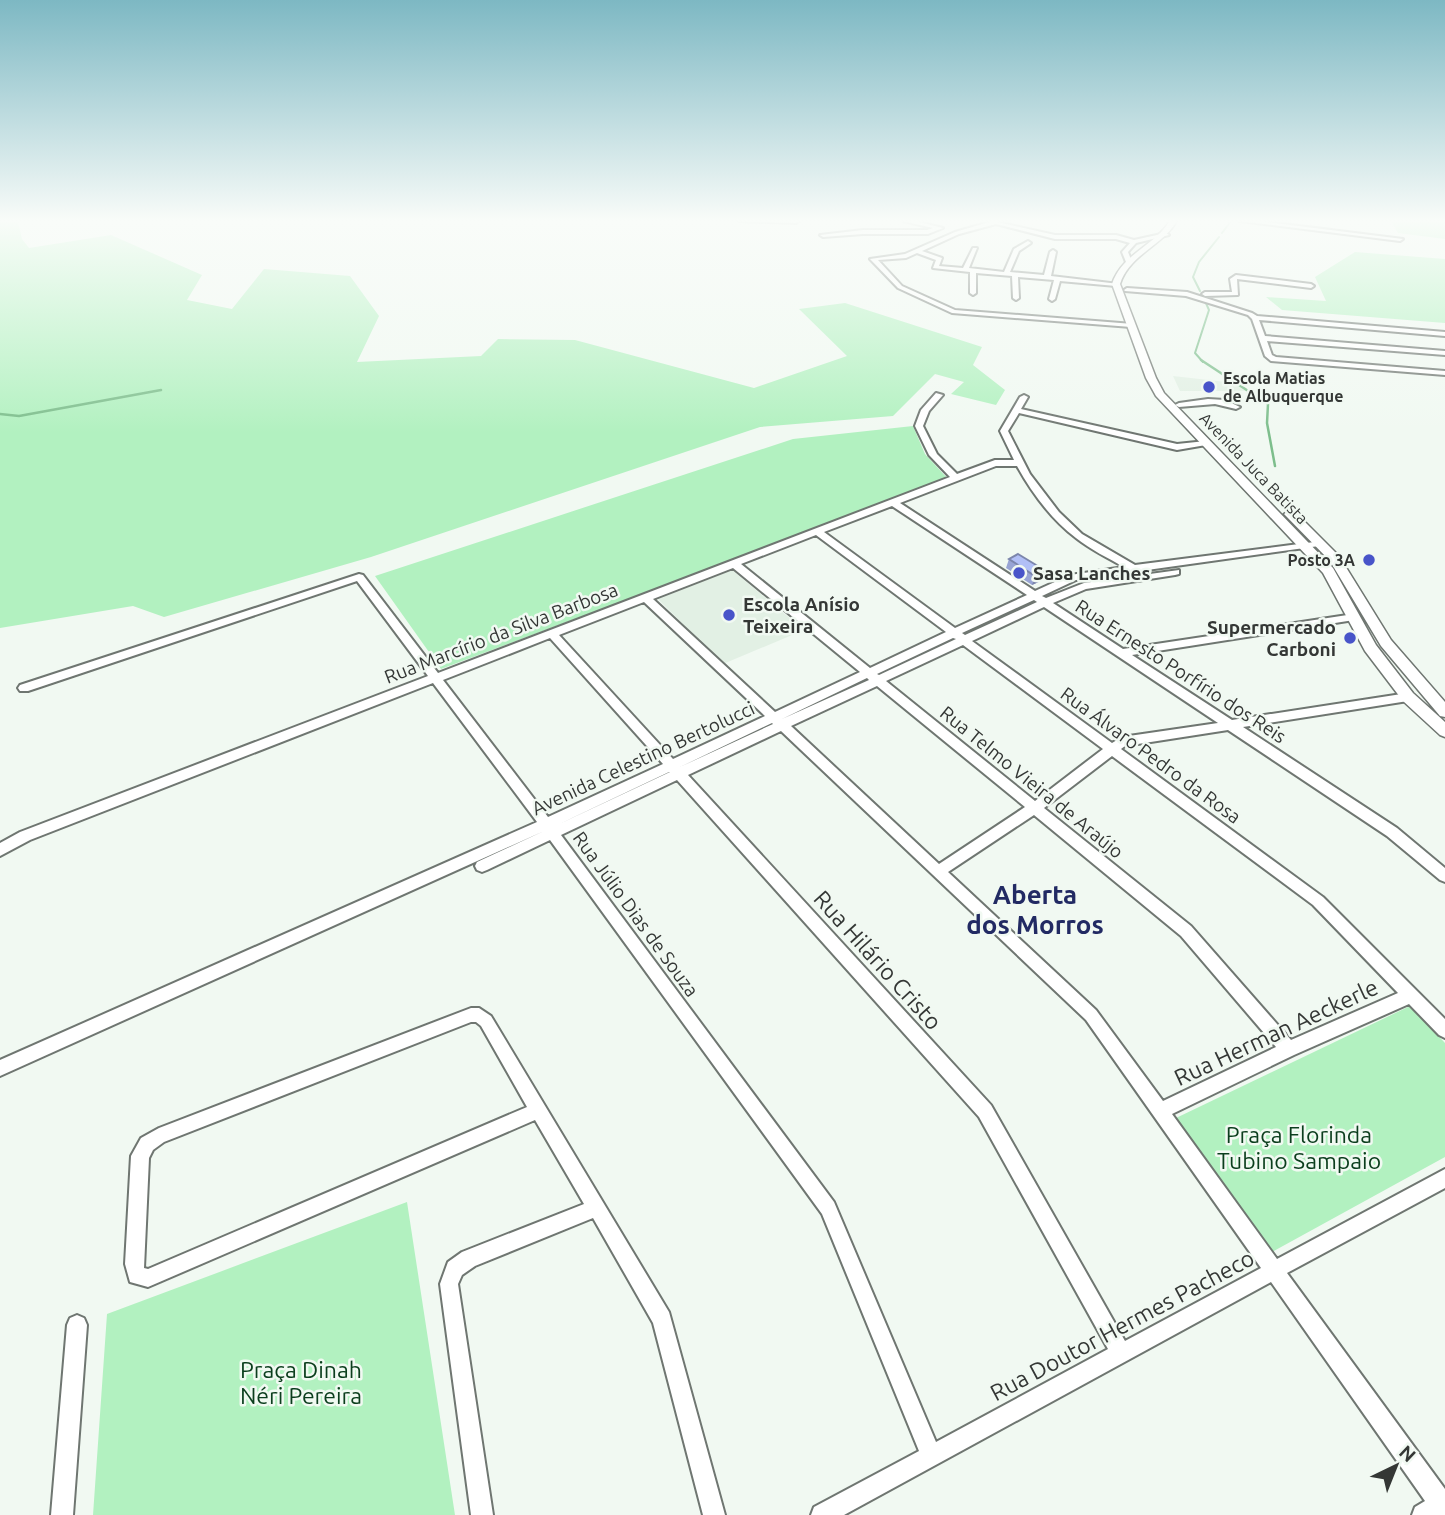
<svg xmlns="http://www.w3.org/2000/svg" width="1445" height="1515" font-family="Ubuntu,sans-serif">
<rect width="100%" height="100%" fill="#f1f9f2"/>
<!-- built -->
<path fill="#e2f0e4" d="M1173 376 1235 383 1246 391H1180Z
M732 570 804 630 723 664 658 599Z"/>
<!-- green -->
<path fill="#b2f1c0" d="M0 221H18L22 239 29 248 111 235 202 275 187 300 232 309 264 269 350 276 379 316 357 362 481 356 498 339 575 340 754 388 847 356 799 309 845 303 982 347 973 365 1005 390 996 405 951 394 964 382 935 374 893 416 760 427 371 557 164 617 133 606 0 628Z
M1391 221H1445V239L1398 233Z
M1355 252 1445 259V323L1282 310 1266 297 1326 301 1315 277Z
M913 426 925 454 948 479 441 669 375 576 793 439Z
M1410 1006 1445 1043V1157L1272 1252 1176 1118Z
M407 1202 455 1515H93L107 1314Z"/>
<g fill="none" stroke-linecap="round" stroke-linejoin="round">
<!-- stream-far1 -->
<path stroke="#7dbe8c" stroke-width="2" d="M1222 233 1231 221
M1200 291 1193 277 1199 262 1219 237
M1203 362 1195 353 1209 310 1205 301"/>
<!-- stream -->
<path stroke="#7dbe8c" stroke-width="2.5" d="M1201 360 1268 404 1267 423 1275 466
M0 414 19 416 161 390"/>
<!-- minor casing -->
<g stroke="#6f7671" stroke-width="4">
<path id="minor" d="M739 221H799L796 223Z
M903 221H915L943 228 928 234H863L823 237 820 235 863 230H927L933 228Z
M993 221 1055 235H1116L1134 240 1166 233 1169 235 1136 243 1128 252 1132 262 1129 264 1126 262 1122 252 1130 243 1116 239H1055L996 224 959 234 922 251 942 258 939 266 963 268 973 248H977L969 268 1004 272 1014 249 1028 241 1031 243 1019 251 1010 272 1044 275 1050 252 1053 250 1056 252 1051 276 1119 284 1116 286 1060 281 1055 299 1052 301 1049 299 1054 280 1018 277 1019 298 1016 300 1013 298 1012 276 976 273V293L973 295 970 293V272L933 268 936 260 917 253 906 258 878 260 902 286 955 310 1133 324 1134 325 1131 327 952 313 898 288 870 259 905 254 955 232Z
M1240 221H1259L1403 239 1400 241Z
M1236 275 1311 284 1314 286 1311 288 1237 279 1238 295 1205 296 1202 294 1205 292H1232L1230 279Z
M1127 288 1187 292 1252 313 1257 316 1445 332V336L1259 320 1265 336 1445 351V355L1267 341 1272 355 1276 357 1445 371V375L1271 361 1265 356 1252 319 1248 315 1186 296 1125 291 1124 290Z
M936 393 943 395 929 411 923 426 937 454 957 474 995 460H1014L1000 431 1020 397 1024 395 1028 397 1021 409 1177 444 1206 441V445L1177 450 1019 413 1008 431 1030 474 1059 512 1082 534 1135 565 1322 541V545L1319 546 1140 571 1136 573 1076 580 1042 596 1046 598 1084 583 1179 570V574L1175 575 1086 589 1053 603 1123 649 1354 614 1358 615 1359 617 1354 620 1132 655 1232 720 1408 693 1414 697 1408 701 1243 727 1397 828 1445 868V882L1440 880 1387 836 1228 730 1125 746 1121 749 1323 897 1445 1019V1038L1439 1035 1409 1004 1294 1055 1172 1114 1277 1259 1445 1169V1188L1287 1273 1445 1489V1515H1412L1415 1507 1425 1501 1271 1282 844 1515H811L814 1507 919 1451 822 1214 550 840 487 870 482 872 477 870 475 866 477 862 544 831 0 1076V1060L537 822 433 683 30 840 0 856V843L20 832 428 676 357 581 28 691H20L18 688 20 685 359 574 363 575 438 673 950 477 929 455 915 426 921 410ZM996 466H1017C1032 493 1051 519 1076 538 1091 550 1108 558 1124 567L1070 575 1035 591 900 503ZM892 506 1027 595 955 628 824 532ZM816 535 946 632 870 668 741 564ZM733 568 860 672 775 712 653 599ZM1034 600 1037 602 965 635 962 633ZM644 602 765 716 673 759 559 635ZM1044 607 1218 723 1122 737 1112 743 972 641ZM550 638 663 764 548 817 443 680ZM953 638 956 639 879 675 877 674ZM963 645 1103 749 1035 801 886 681ZM867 678 869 680 782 719ZM877 686 1025 807 939 864 791 726ZM772 723 773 724 680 767ZM781 731 1086 1020 1261 1268 1125 1341 991 1105 688 775ZM1112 756 1313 905 1398 993 1291 1040 1191 926 1044 808ZM669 772H670L555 826ZM677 780 979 1117 1108 1349 936 1442 834 1202 561 835ZM1034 815 1181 936 1276 1047 1163 1101 1096 1010 948 872Z
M1208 399 1225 400 1240 407 1236 409 1215 404 1179 407 1175 405 1179 403Z
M471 1008H479L491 1016 669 1312 725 1515H703L653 1323 593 1218 475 1266 462 1275 458 1284 493 1515H471L440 1284 448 1262 462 1252 584 1204 535 1120 148 1287 130 1282 125 1264 131 1156 141 1138 159 1128ZM471 1022H476L481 1026 527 1107 148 1269 144 1268 149 1158 153 1150 164 1142Z
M77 1315 84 1318 87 1325 73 1515H51L67 1325 70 1318Z"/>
</g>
<!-- major casing -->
<g stroke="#6f7671" stroke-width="3">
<path id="major" d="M1170 221H1177C1162 246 1129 255 1120 284L1156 378 1164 393 1333 568 1376 645 1413 693 1445 722V737L1440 735 1403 701 1365 651 1323 573 1156 396 1146 378 1112 284C1122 254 1154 246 1170 221Z
M1290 510 1294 511 1339 556 1391 640 1445 702V717L1440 716 1381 646 1330 561 1284 514Z"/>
</g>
<!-- minor -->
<use href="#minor" fill="#fff" fill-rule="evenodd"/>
<!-- major -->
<use href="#major" fill="#fff" fill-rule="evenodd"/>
</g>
<!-- wall -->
<path fill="#98a4d4" d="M1009 559 1046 571 1043 580 1032 585 1006 568Z"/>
<!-- shaded-wall -->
<path fill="#7c86ac" d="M1046 571 1043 580 1032 585 1035 576Z"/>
<!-- building -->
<path fill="#b1bff6" stroke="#7c86ac" stroke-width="2" d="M1018 554 1046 571 1035 576 1009 559Z"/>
<!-- sky -->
<linearGradient id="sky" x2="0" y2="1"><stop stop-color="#7db8c3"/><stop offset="0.51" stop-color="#f9fcf9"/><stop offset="1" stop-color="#f9fcf9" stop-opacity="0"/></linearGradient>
<rect width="1445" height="433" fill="url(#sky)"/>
<!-- markers -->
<g fill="#4854c9" stroke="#f1f9f2" stroke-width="2.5">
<circle cx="1209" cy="387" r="7"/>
<circle cx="1369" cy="560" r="7"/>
<circle cx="1019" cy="573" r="7"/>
<circle cx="729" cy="615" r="7"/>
<circle cx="1350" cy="638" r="7"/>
</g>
<g text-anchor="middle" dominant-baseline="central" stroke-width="5" stroke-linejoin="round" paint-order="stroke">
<!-- far-poi labels -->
<g font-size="16" font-weight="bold" fill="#343735" stroke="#f1f9f2" text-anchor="start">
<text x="1223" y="378">Escola Matias<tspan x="1223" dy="18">de Albuquerque</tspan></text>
<text x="1355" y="560" text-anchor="end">Posto 3A</text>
</g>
<!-- far-street labels -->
<g font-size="16" fill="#343735" stroke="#f1f9f2">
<text transform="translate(1254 468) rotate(46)">Avenida Juca Batista</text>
</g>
<!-- poi labels -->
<g font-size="19" font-weight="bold" fill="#343735" stroke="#f1f9f2" text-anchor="start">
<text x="1033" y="573">Sasa Lanches</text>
<text x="743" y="604">Escola Anísio<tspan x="743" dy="22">Teixeira</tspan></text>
<text x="1336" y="627" text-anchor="end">Supermercado<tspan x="1336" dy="22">Carboni</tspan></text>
</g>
<!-- street labels -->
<g font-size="19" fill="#343735" stroke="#f1f9f2">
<text transform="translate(501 633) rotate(-21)">Rua Marcírio da Silva Barbosa</text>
<text transform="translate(1181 671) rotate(33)">Rua Ernesto Porfírio dos Reis</text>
<text transform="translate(1151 755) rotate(36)">Rua Álvaro Pedro da Rosa</text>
<text transform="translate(643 758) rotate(-25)">Avenida Celestino Bertolucci</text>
<text transform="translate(1032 782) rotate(39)">Rua Telmo Vieira de Araújo</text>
<text transform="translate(636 914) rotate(54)">Rua Júlio Dias de Souza</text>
</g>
<!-- near-street labels -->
<g font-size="23" fill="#343735" stroke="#f1f9f2">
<text transform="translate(878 960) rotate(48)">Rua Hilário Cristo</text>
<text transform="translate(1276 1032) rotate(-25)">Rua Herman Aeckerle</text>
<text transform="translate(1122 1325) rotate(-28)">Rua Doutor Hermes Pacheco</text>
</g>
<!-- near-park labels -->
<g font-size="23" fill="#0b3e1d" stroke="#f1f9f2">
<text x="1299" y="1134">Praça Florinda<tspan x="1299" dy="26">Tubino Sampaio</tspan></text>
<text x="301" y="1369">Praça Dinah<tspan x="301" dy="26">Néri Pereira</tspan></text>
</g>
<!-- district labels -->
<g font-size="26" font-weight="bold" fill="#222a63" stroke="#f1f9f2">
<text x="1035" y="894">Aberta<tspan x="1035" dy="30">dos Morros</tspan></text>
</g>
</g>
<!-- north arrow -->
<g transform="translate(1396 1466) rotate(43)" stroke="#f1f9f2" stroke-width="5" paint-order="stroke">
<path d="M0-5L12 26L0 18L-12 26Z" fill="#343735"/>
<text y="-10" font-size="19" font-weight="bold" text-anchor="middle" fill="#343735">N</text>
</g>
</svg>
